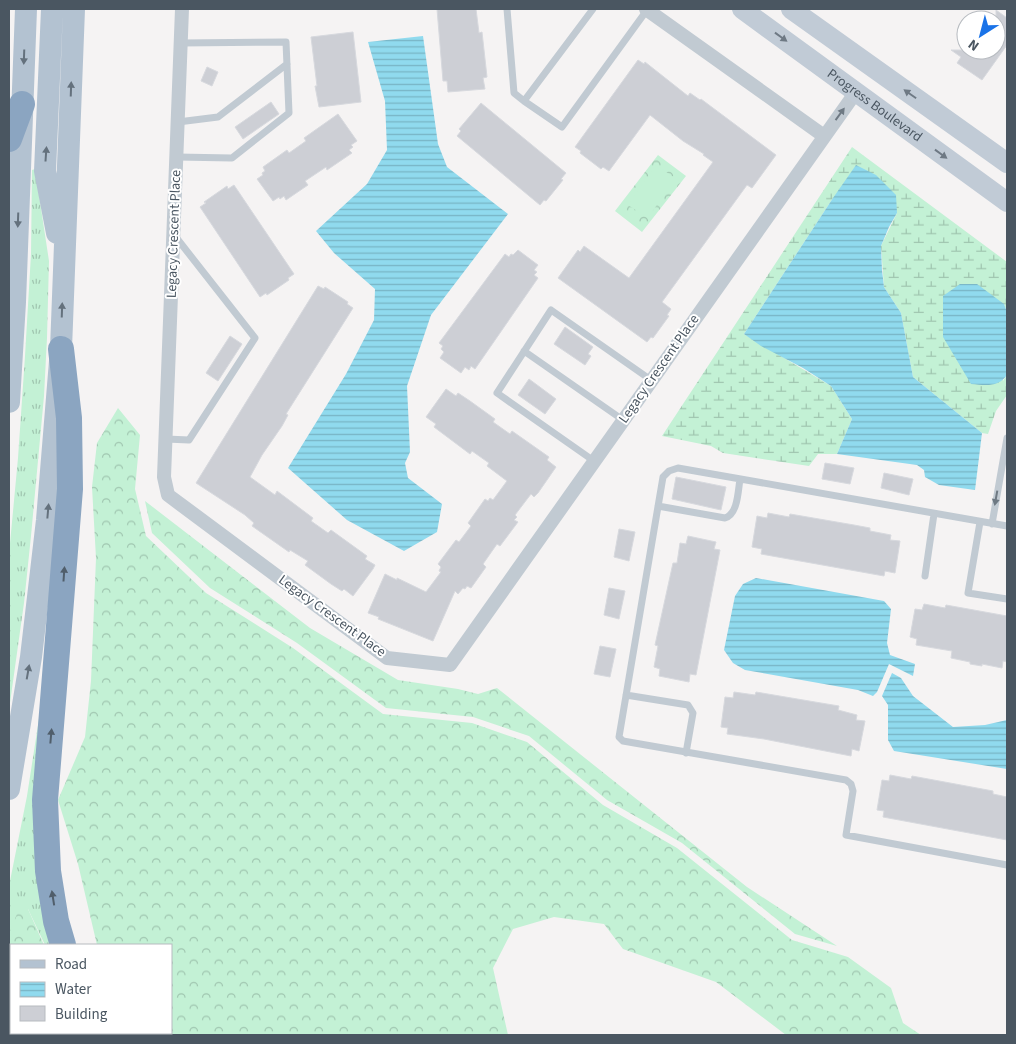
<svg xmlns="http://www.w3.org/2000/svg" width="1016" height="1044" font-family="'Source Sans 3',sans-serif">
<defs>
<pattern id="grass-tufts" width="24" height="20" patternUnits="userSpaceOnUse" patternTransform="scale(1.25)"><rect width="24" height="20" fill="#c3f1d5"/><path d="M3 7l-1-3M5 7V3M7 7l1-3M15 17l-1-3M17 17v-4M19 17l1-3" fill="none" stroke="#a0c6b0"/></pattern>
<pattern id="forest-crowns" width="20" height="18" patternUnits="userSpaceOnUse" patternTransform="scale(1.25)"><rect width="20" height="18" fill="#c3f1d5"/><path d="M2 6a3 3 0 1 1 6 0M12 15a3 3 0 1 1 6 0" fill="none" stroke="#a0c6b0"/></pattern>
<pattern id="wetland-marsh" width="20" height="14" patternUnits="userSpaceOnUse" patternTransform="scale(1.25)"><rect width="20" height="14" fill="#c3f1d5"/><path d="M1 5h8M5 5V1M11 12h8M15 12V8" fill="none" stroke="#a0c6b0"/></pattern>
<pattern id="water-rules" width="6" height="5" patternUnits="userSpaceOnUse" patternTransform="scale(1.25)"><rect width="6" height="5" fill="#90daee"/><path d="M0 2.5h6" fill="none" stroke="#78b4c4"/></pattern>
</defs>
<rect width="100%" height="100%" fill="#f5f3f3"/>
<!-- grass -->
<path fill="url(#grass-tufts)" d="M35 169 49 261 47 338 44 396 31 536 24 603 9 710V554L18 458 25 356 31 254 32 170Z
M47 667 57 945H45L28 909 9 934V886L27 796Z
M9 986 11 988V1033H90L92 1035H9Z"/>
<!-- forest -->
<path fill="url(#forest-crowns)" d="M658 155 686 176 642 232 615 211Z
M118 408 140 435 135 489 146 536 206 593 293 648 383 714 472 723 527 742 603 805 677 848 792 940 848 957 891 988 903 1023 921 1035H786L716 982 623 949 604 924 554 917 513 929 493 968 508 1035H130L128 1033H171V945H97L78 864 58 800 85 737 91 681 96 558 92 487 97 443Z
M145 501 310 628 398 680 458 689 478 694 497 688 747 887 837 946 795 934 682 843 607 800 529 736 473 717 386 708 297 643 210 588 152 533Z
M20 906 28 909 44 945H11V988L9 986V934Z"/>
<!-- wetland -->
<path fill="url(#wetland-marsh)" d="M852 147 1007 262V312L1004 304 1003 381 1007 375V395L996 411 988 434 982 433 913 377 901 313 884 287 881 246 897 213 833 198 744 334 831 386 852 419 837 454H818L809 466 723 453 711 446 662 436Z"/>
<!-- pitch -->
<path fill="#c3f1d5" d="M656 165 675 178 648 218 628 205Z"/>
<!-- water -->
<path fill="url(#water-rules)" d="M423 36 438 144 447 167 508 214 431 315 407 386 410 452 405 463 408 478 442 504 437 532 404 551 347 520 288 468 346 374 374 320 375 289 334 253 316 231 367 184 387 150 385 101 368 42Z
M856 165 876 175 896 195 897 213 889 227 881 246 882 270 884 287 901 313 913 377 982 433 975 490 939 485 925 477 924 470 917 465 837 454 852 419 831 386 803 368 761 346 744 334 833 198Z
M960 284H977L1004 304 1007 312V375C998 388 985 385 971 384L943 337V296Z
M756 578 884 601 891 609 887 643 890 655 915 664 913 676 889 664 877 692 873 696 858 690 745 670 733 663 724 650 735 596 743 584Z
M892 673 901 678 913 696 953 727 985 725 1007 720V769L894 751 888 740V705L882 696Z"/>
<!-- building -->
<path fill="#cdcfd5" stroke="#d7d9de" d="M437 9H476L479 33 482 32 487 77 483 78 485 89 448 92 447 81H443Z
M996 10 1007 18V45L982 80 957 63 961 57 951 50H996Z
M353 32 361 102 319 107 315 86H317L311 37Z
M638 60 644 64 645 62 688 96 690 93 700 100 701 99 776 155 752 188 747 185 662 302 671 309 667 315 669 316 653 338 651 337 647 342 558 278 578 250 580 252 584 246 629 278 713 162 703 155 704 154 683 141 650 115 609 171 603 167 601 169 580 153 581 151 575 147Z
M207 67 218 72 212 86 201 81Z
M271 102 279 114 243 139 235 127Z
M481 103 566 173 561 179 563 180 546 201 544 200 540 205 457 136 461 131 459 129Z
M338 114 357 141 351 145 353 147 349 150 352 153 327 170 326 167 305 181 308 185 286 200 284 196 280 199 279 197 273 201 257 179 263 175 262 173 265 171 263 167 287 150 289 153 306 141 304 138Z
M234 185 294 274 288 278 289 280 267 295 266 293 260 297 200 207 206 203 204 202 227 186 228 189Z
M518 250 538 265 534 270 537 272 534 275 538 278 475 369 471 366 469 370 465 367 461 373 440 358 444 352 441 349 443 346 439 343 505 254 509 257 511 254 513 255Z
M318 286 324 289 325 287 348 302 347 304 353 308 286 414 288 415 282 426 262 455 250 477 275 495 277 491 313 518 311 521 328 533 331 530 367 556 365 559 375 565 373 569 353 596 344 589 342 591 331 584 305 565 308 561 290 550 289 552 252 526 254 523 245 515 196 483Z
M565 327 593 347 588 354 591 356 585 365 554 344Z
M230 336 242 344 218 381 206 373Z
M529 379 556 399 545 414 518 395Z
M446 389 456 396 458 393 470 401 495 419 493 422 510 434 512 431 549 457 547 460 556 467 538 493 534 497 531 494 515 515 517 517 514 520 518 522 500 546 497 544 483 564 486 567 471 588 467 586 465 589 463 588 458 594 455 591 433 641 378 619 379 617 368 613 385 574 397 580V578L426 592 441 572 439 571 441 567 438 564 456 540 459 542 471 526 468 523 485 499 488 501 490 498 493 500 507 481 487 466 489 463 472 451 470 454 434 427 436 424 426 417Z
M825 463 854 468 850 484 822 479Z
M884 473 913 479 909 495 881 488Z
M676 477 726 487 721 510 672 499Z
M768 513 789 517 790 514 854 525 870 528V531L891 535 890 540 900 541 895 573 885 571 884 576 761 554 762 549 752 547 757 516 767 518Z
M619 529 635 532 629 561 614 557Z
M688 536 716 542 714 549 720 550 696 675 690 674 689 682 659 676 660 669 654 667 658 646 655 645 673 563H677L680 543 686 544Z
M609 588 625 591 619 619 604 615Z
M924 604 945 608 946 605 1007 616V662L1003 661 1002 668 982 664V666L970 664V662L951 658 952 651 916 645 917 639 910 637 915 609 922 610Z
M600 646 616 649 610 677 594 674Z
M734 692 755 695 756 692 821 703 839 706 838 710 857 715 856 720 865 721 859 751 852 749 851 756 764 739 727 734 728 728 721 727 725 697 733 698Z
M890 775 911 779 912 776 950 783 993 791V794L1007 797V840L883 817 884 811 877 810 882 780 889 781Z"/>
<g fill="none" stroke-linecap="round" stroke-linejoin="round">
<!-- lane -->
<path stroke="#c1cad2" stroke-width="7" d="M507 9 514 93 524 101
M593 9 524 101 562 127 647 10
M178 122 218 117 287 64
M177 157 232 158 289 113 286 42 181 43
M524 351 623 420
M166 439 189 440 255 338 175 236
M594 461 497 393 551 310 651 380
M658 506 725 518C738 514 738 491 740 479
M980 522 968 593 1007 599
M992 524 1007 438
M1007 526 678 468 669 471 663 477 619 737 623 741 846 780 851 784 853 791 846 835 1007 865
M925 576 934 514
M626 695 688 705 693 713 686 753"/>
<!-- street -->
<path stroke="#c1cad2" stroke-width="14" d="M182 9 164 477 168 495 387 658 450 665 856 92
M646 9 824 136"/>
<!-- secondary -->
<g stroke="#c1cbd6" stroke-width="20">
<path id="s1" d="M742 9 1007 202"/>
<path d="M791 9 1007 163"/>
</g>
<!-- primary -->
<path stroke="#b3c2d1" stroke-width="22" d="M52 9 45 171 57 233
M9 402 15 302 26 9
M9 789 31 657 47 520 61 349 74 9"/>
<!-- highway -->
<path stroke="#8ba5c1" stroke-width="26" d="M9 139 22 104
M61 349 69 418 70 489 45 800 48 871 56 921 63 945
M98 1033 99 1035"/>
</g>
<!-- one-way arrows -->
<defs><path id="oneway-solid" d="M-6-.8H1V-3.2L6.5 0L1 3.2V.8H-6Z" transform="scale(1.25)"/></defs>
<g fill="#6e7984">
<use href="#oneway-solid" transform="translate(781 37) rotate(36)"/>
<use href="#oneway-solid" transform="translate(910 94) rotate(-145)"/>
<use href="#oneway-solid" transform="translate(941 154) rotate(36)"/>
</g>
<g fill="#64717d">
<use href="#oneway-solid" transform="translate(24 57) rotate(92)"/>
<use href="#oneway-solid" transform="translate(71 89) rotate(-88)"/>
<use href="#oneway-solid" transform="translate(46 154) rotate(-86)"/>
<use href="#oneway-solid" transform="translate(18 220) rotate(92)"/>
<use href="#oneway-solid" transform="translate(62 310) rotate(-88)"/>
<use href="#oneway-solid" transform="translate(48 511) rotate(-85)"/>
<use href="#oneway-solid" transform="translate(28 672) rotate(-80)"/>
</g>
<g fill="#6e7983">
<use href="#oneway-solid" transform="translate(840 114) rotate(-54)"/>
<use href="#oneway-solid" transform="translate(996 498) rotate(100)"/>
</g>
<g fill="#505e6b">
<use href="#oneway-solid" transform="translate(64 574) rotate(-86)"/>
<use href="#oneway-solid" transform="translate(51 736) rotate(-85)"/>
<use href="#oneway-solid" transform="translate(53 898) rotate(-99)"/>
</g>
<g text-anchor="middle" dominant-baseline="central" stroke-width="4" stroke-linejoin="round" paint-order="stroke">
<!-- street labels -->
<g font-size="14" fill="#4a5661" stroke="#fff">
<text stroke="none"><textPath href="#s1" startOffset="164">Progress Boulevard</textPath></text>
<text transform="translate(174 234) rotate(-88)">Legacy Crescent Place</text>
<text transform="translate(659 369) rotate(-55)">Legacy Crescent Place</text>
<text transform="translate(332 616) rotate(36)">Legacy Crescent Place</text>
</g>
</g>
<!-- border -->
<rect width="1016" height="1044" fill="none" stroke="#4a5661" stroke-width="20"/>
<!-- legend -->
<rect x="10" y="944" width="162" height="90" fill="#ffffff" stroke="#b7bbc0"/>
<rect x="20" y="960" width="25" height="8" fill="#b3c2d1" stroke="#b7bbc0"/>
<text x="55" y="969" font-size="15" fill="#4a5661">Road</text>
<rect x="20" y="982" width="25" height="15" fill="url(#water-rules)" stroke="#b7bbc0"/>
<text x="55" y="994" font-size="15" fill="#4a5661">Water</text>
<rect x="20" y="1006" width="25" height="15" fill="#cdcfd5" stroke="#b7bbc0"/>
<text x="55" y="1019" font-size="15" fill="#4a5661">Building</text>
<!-- north arrow -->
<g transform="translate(981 35) rotate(216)"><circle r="24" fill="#ffffff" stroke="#b7bbc0"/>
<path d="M0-4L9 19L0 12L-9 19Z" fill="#1a73e8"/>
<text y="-8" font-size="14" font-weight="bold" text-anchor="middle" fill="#4a5661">N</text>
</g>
</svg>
